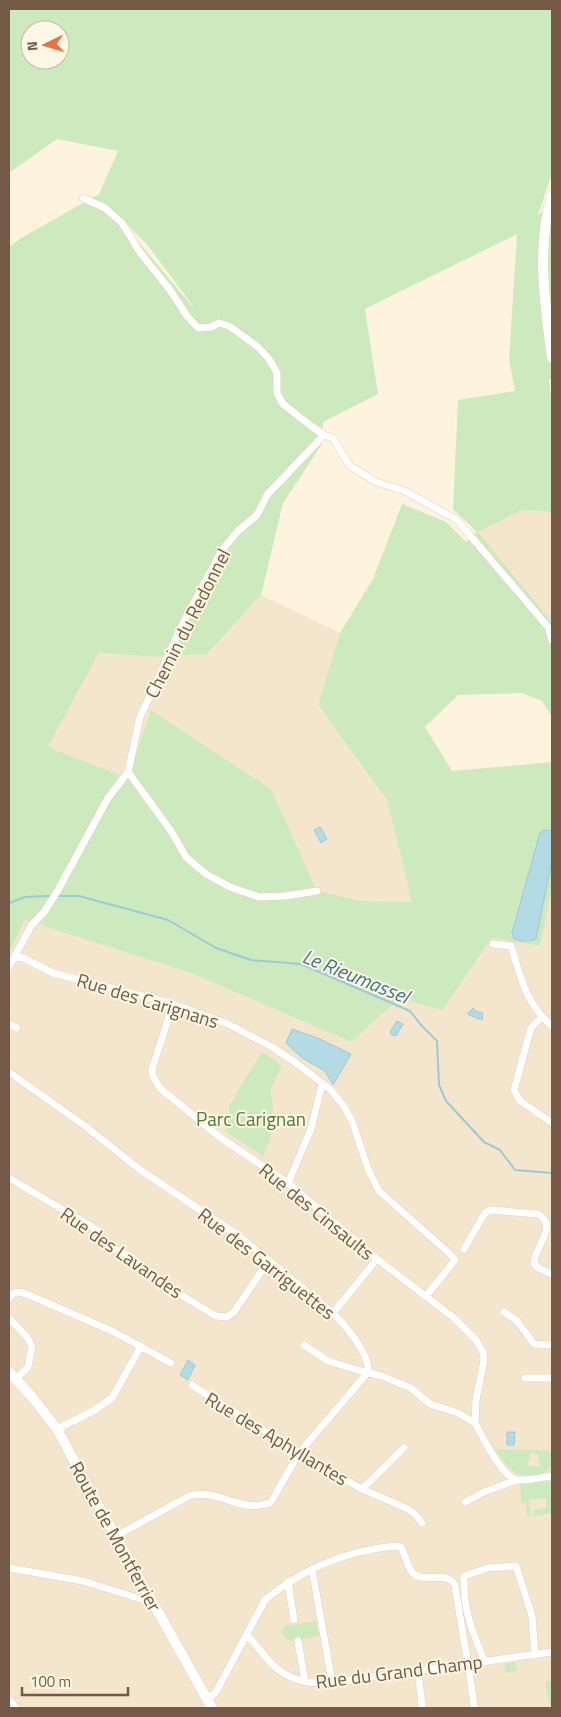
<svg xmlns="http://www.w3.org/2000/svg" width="561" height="1717" font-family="'Titillium Web',sans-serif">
<rect width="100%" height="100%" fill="#fdf3df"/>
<!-- residential -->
<path fill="#f4e5cd" d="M522 510 552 512V622L477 532Z
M261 595 340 633 318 705 387 800 413 902 362 901 317 891 152 710 128 778 55 750 49 745 99 653 156 657 207 654Z
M552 889V1708H9V952L25 919 191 973 351 1042 399 999 442 1009 492 938 540 946Z"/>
<!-- green -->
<path fill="#cdeabe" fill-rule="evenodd" d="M9 9H552V173L538 215 552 203V378L549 380 552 404V512L522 510 478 532 552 622V717L542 701 522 693 458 695 425 727 452 771 552 762V889L540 946 492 938 442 1010 399 999 351 1042 191 973 25 920 9 952V247L21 238 99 194 118 151 57 139 9 173ZM30 30H60V60H30ZM107 204 149 247 193 306H192ZM517 234 509 359 515 391 458 400 453 509 477 532 466 542 446 522 402 504 373 579 340 633 318 705 387 800 412 902 362 901 317 891 271 789 151 710 128 778 55 750 49 745 99 653 156 657 207 654 261 595 283 503 322 444 323 422 378 394 365 309Z
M262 1052 282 1066 270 1090 273 1108 270 1139 263 1156 225 1131 230 1116 229 1105 235 1098V1095Z
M495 1449 552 1451V1466C548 1468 547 1472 543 1473 514 1481 510 1469 495 1449ZM530 1453 538 1454 540 1466H528V1461H530Z
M552 1481V1513L527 1517 526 1503H521L520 1484ZM546 1498 547 1508 534 1510V1514L531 1515 529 1500Z
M316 1621 319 1636 290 1641 281 1633 285 1626Z
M516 1662 517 1671 506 1673 504 1664Z
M545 1681H552V1703L549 1704Z"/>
<!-- water -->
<path fill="#b3dbe6" stroke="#99cad8" d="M320 827 327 839 321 843 314 830Z
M545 830 552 831V860L536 939C528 942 522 942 514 939L512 933 538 840 540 833Z
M473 1008 475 1011 483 1013 482 1020 469 1015 468 1013Z
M397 1021 403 1024 396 1036 392 1035 390 1032Z
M292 1029 320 1039 351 1054 333 1085 325 1071 302 1058 286 1043Z
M188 1360 195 1365 188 1380 180 1375Z
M507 1432H515L514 1445H507Z"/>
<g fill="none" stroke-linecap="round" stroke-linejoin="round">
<!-- stream -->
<path stroke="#99cad8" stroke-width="2" d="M57 896H79L168 920 216 948 251 960 301 964 410 1011 421 1025 437 1041 439 1085 446 1101 484 1142 500 1150 515 1170 552 1173
M9 903 25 897 50 896"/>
<!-- street casing -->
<g stroke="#e0cfbb" stroke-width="8">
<path id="street" d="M83 198 105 208 122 223 139 251 170 290 187 316 198 328 211 327 219 323 229 326 243 336 258 347 269 359 277 373V393L283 404 311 426 324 435 333 438 349 465 376 482 405 491 457 520 548 627 552 640
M128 772 171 831 186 857 206 874 230 887 259 897 285 896 317 891
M493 944 511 946C520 976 527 1006 552 1026
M14 958 21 957 53 973 173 1004 226 1023 272 1047 296 1063 331 1090 343 1105 352 1121 368 1169 379 1191 450 1254 455 1260 426 1296
M9 967 31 926 44 912 58 890 108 798 128 772 140 717 146 704 184 621 222 550 238 531 257 515 267 495 324 435
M173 1004 152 1069 153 1077 161 1089 221 1138 288 1183 377 1259 454 1318 476 1340 483 1352 484 1360 476 1400 475 1423
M541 1017 531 1028 514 1090 519 1100 552 1123
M9 1024 17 1028
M9 1072 85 1126 139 1169 239 1236 333 1313C345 1325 370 1354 368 1372
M9 1178 99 1231 105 1245 129 1255 181 1295 216 1316 227 1317 234 1312 269 1260
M288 1183 311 1129 322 1084
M464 1249 485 1213 491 1210 538 1214C559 1226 535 1245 534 1263L538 1268 552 1274
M9 1298C15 1289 20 1292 29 1295L112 1331 171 1363
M504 1312 517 1321 534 1344 552 1345
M333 1313 377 1259
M9 1318 27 1337 32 1347 28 1367 16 1379
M304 1345 328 1361 357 1370 382 1376 411 1388 430 1404 458 1413 475 1423C482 1436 502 1477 517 1480 528 1481 541 1477 552 1476
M525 1378H552
M192 1385 313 1462 362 1489 408 1509 416 1515 422 1523
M57 1429 93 1411 112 1398 141 1346
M362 1489 404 1448
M465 1502 484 1492 516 1480
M116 1536 189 1496C216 1487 243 1515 271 1502L299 1453 368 1372
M9 1568 83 1581 144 1600 149 1598
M312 1569 332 1682
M288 1582 294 1620
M247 1635C256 1644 263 1655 273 1665 296 1687 322 1684 351 1680L552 1652
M298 1641 305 1682
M485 1662C472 1631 463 1610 464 1576L488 1568 516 1566 532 1616 535 1655
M418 1671 422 1706
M10 1700 16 1708
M207 1700 216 1692 265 1600C302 1569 347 1551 394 1546L401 1547C405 1554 407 1566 412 1572 423 1585 445 1569 455 1585 461 1626 469 1665 474 1706"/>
</g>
<!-- secondary casing -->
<g stroke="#e6d1b9" stroke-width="11">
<path id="secondary" d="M552 195C536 248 545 304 552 358
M9 1372 32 1397 57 1429 87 1485 212 1708"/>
</g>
<!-- street -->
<use href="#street" stroke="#fff" stroke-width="7"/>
<!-- secondary -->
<use href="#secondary" stroke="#fff" stroke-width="10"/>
</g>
<g text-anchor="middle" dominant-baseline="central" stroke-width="4" stroke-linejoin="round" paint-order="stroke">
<!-- street labels -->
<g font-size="19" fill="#735946" stroke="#fff7e5">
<text transform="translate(187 623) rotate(-63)">Chemin du Redonnel</text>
<text transform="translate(148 1000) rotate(17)">Rue des Carignans</text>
<text transform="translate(317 1211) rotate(39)">Rue des Cinsaults</text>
<text transform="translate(122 1252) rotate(35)">Rue des Lavandes</text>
<text transform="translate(267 1263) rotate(38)">Rue des Garriguettes</text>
<text transform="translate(277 1438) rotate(31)">Rue des Aphyllantes</text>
<text transform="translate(116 1536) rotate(61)">Route de Montferrier</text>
<text transform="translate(399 1671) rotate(-7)">Rue du Grand Champ</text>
</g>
<!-- park labels -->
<g font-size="19" fill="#4c793e" stroke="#fff7e5">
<text x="251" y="1118">Parc Carignan</text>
</g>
<!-- water labels -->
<g font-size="20" font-style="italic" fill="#407787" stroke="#fff7e5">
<text transform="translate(356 976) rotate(22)">Le Rieumassel</text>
</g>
</g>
<!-- border -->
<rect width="561" height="1717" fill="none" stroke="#735946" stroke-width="20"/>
<!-- north arrow -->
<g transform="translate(45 45) rotate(265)"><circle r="24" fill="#fff7e5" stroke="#c7b8a5"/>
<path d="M0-4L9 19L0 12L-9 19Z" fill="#eb7140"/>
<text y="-8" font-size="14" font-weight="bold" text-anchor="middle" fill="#735946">N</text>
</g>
<!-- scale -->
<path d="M22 1687v8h106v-8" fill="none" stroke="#735946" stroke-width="2.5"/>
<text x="30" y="1687" font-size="15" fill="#735946" stroke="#fff7e5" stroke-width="4" paint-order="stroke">100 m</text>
</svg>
